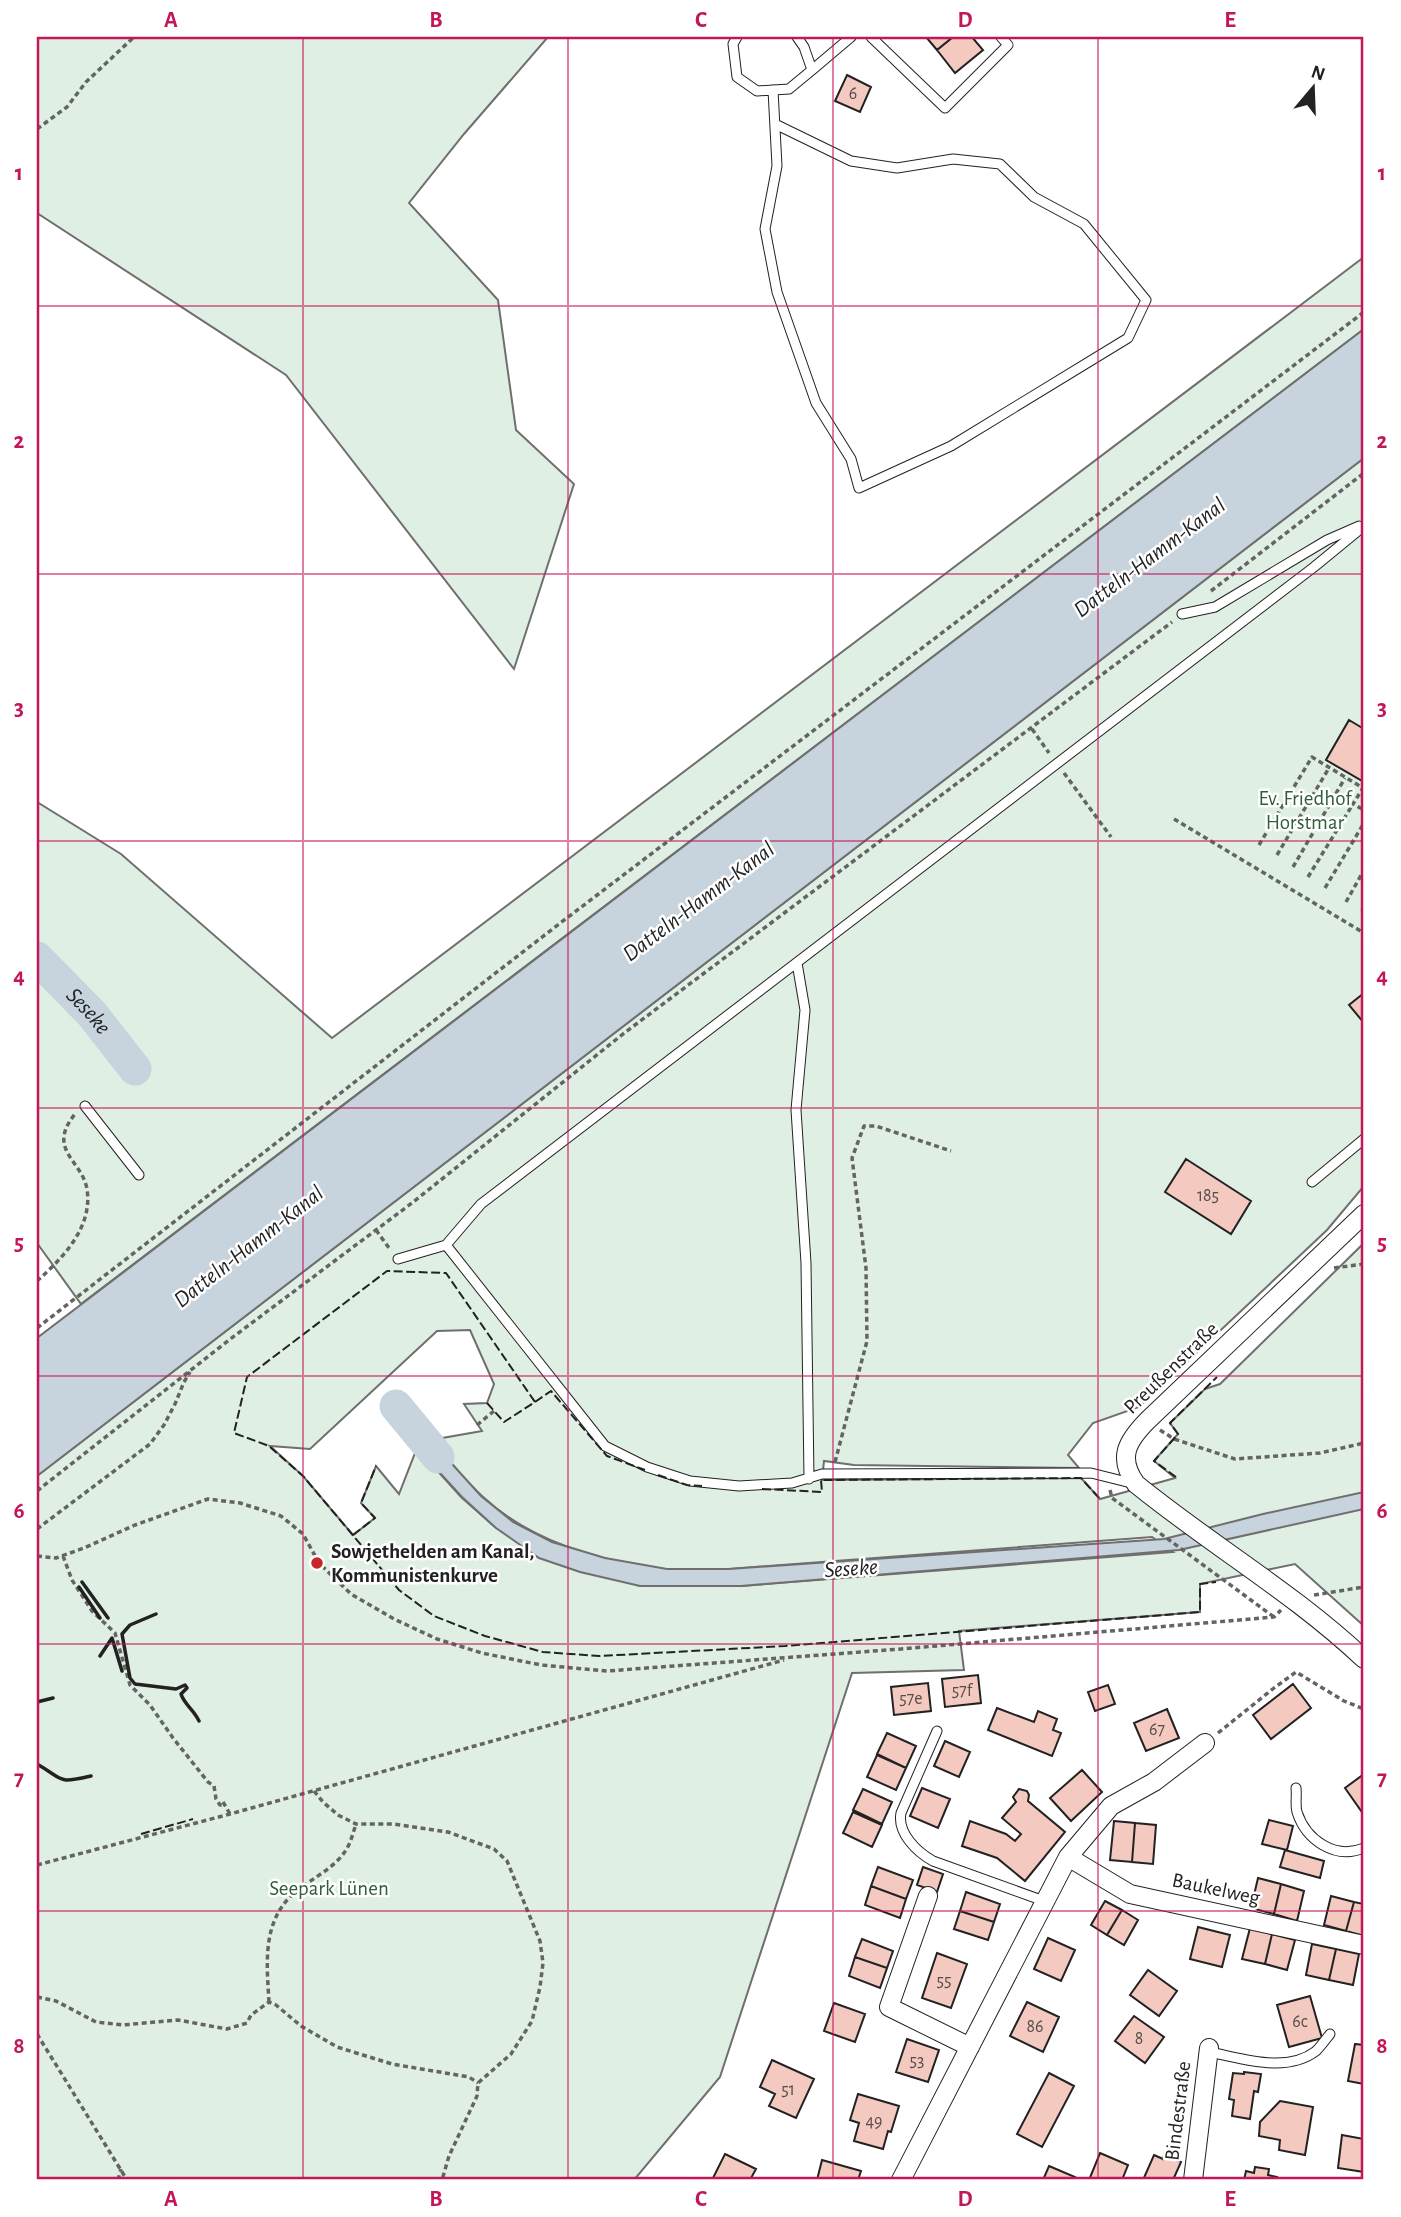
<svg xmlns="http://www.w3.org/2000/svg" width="1401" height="2217" font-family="'Alegreya Sans',sans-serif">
<rect width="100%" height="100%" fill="#fff"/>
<!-- green -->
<path fill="#e0efe3" stroke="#6f6f6f" stroke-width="2" fill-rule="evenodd" d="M37 37H548L464 134 409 203 498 300 516 430 574 484 514 669 286 375 37 213Z
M1364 257V329L81 1304 37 1243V802L121 854 332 1038Z
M1364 458V1186L1327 1230 1139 1407 1093 1423 1068 1455 1079 1468 854 1465 824 1461 822 1480 1081 1478 1100 1499 1175 1478 1154 1461 1178 1434 1170 1423 1205 1389 1220 1384 1364 1243V1308L1362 1311 1364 1333V1626L1295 1564 1200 1584V1612L959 1631 964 1670 852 1673 720 2077 634 2180H37V1476ZM470 1330 494 1384 487 1403 464 1404 482 1431 431 1440C448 1458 463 1479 482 1496 531 1542 599 1561 664 1569 685 1571 708 1569 729 1569L1152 1537 1173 1552 741 1586H640L496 1528 461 1497 417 1448 399 1494 376 1466 361 1503 375 1518 353 1535 303 1476 270 1446 310 1449 437 1331Z"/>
<!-- water -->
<path fill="#c7d3dd" stroke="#6f6f6f" stroke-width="2" d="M1364 329V458L37 1476V1338Z
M413 1421 481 1496 513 1522 552 1542 605 1558 667 1569H729L1164 1539 1263 1514 1364 1492V1509L1179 1550 741 1586H640L580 1572 539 1558 496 1528 462 1497 417 1448 418 1441 406 1426Z"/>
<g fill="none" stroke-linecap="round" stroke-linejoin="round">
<!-- river -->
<g stroke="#c7d3dd" stroke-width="33">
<path id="s1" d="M37 958 92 1014 135 1069"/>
<path d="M396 1406 438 1457"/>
</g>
</g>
<!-- building -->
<path fill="#f3c9c0" stroke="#222" stroke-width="2" d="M926 37H953L937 50Z
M953 37H972L983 50 955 73 937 50Z
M847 75 871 87 860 112 835 101Z
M1349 720 1364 729V782L1326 760Z
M1364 993V1023L1349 1005Z
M1186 1159 1251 1201 1231 1234 1165 1192Z
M978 1675 981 1703 945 1707 942 1679Z
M928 1683 931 1711 894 1715 891 1687Z
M1293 1684 1311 1708 1271 1739 1253 1715Z
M1108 1685 1115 1704 1095 1711 1088 1692Z
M997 1708 1034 1722 1038 1711 1057 1719 1053 1730 1061 1733 1052 1756 988 1730Z
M1167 1709 1179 1738 1146 1751 1134 1723Z
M887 1733 916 1746 906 1768 877 1754Z
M945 1741 970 1752 959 1777 934 1766Z
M877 1755 906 1768 896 1790 867 1777Z
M1082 1770 1102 1792 1071 1821 1050 1798Z
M1364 1774V1815L1345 1788Z
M922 1788 950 1799 938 1828 910 1816Z
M863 1789 892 1802 882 1824 853 1810Z
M1019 1789 1027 1791 1029 1795 1028 1801 1065 1832 1025 1881 997 1858 962 1846 970 1821 1006 1834 1015 1841 1021 1834 1002 1818 1016 1802 1013 1797Z
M853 1812 882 1825 872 1847 843 1833Z
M1269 1820 1293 1826 1287 1850 1262 1844Z
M1114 1821 1135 1823 1132 1862 1110 1860Z
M1135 1823 1156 1825 1153 1864 1132 1862Z
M1285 1850 1324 1861 1320 1878 1280 1867Z
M878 1867 913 1880 906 1899 871 1886Z
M923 1867 943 1874 937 1892 917 1885Z
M1258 1878 1281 1884 1274 1914 1251 1908Z
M1281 1884 1304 1891 1297 1921 1274 1914Z
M871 1886 906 1899 900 1918 865 1905Z
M966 1892 1000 1904 994 1922 960 1911Z
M1331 1896 1354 1902 1346 1931 1324 1925Z
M1105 1901 1122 1910 1107 1935 1091 1925Z
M1354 1902 1364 1904V1936L1346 1931Z
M1122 1910 1138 1920 1124 1945 1107 1935Z
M960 1911 994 1922 988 1940 954 1929Z
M1198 1927 1230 1935 1222 1967 1190 1959Z
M1250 1928 1272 1934 1265 1964 1242 1959Z
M1272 1934 1295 1940 1287 1970 1265 1964Z
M1048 1938 1075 1950 1061 1981 1034 1969Z
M862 1939 893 1951 887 1968 855 1957Z
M1312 1944 1336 1949 1329 1980 1306 1975Z
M1336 1949 1359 1954 1353 1985 1329 1980Z
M937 1953 967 1964 951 2008 922 1998Z
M855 1957 887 1968 880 1988 849 1976Z
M1148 1970 1177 1991 1159 2016 1130 1995Z
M1310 1996 1322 2038 1289 2047 1277 2005Z
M1027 2002 1059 2017 1043 2052 1010 2036Z
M834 2003 865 2014 855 2042 824 2031Z
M1134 2016 1164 2037 1145 2063 1115 2041Z
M907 2039 939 2050 928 2082 896 2072Z
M1355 2044 1364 2045V2084L1348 2081Z
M772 2060 814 2079 796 2118 769 2106 775 2094 760 2087Z
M1244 2072 1261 2074 1258 2092 1254 2091 1250 2119 1232 2116 1234 2100 1229 2099 1233 2073 1244 2074Z
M1049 2073 1074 2086 1042 2147 1017 2134Z
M858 2094 899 2106 891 2132 888 2131 883 2149 854 2141 859 2123 850 2120Z
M1280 2101 1313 2107 1305 2155 1279 2150 1280 2140 1259 2136 1260 2122Z
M1342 2135 1364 2139V2172L1338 2168Z
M1100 2153 1128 2165 1122 2180H1089Z
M725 2154 756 2169 750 2180H712Z
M1154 2155 1163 2159 1164 2155 1181 2162 1173 2180H1143Z
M822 2160 861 2171 858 2180H817Z
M1049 2166 1075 2177 1074 2180H1043Z
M1255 2167 1269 2169 1268 2175 1277 2177 1276 2180H1244L1246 2171 1254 2173Z"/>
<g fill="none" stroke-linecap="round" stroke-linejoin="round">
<!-- lane casing -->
<g stroke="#222" stroke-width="11">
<path id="lane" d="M737 37 733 44 737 77 757 91 789 89 812 70 804 47 797 37
M871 37 945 108 1008 45 1001 37
M812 70 851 37
M773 90 777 166 765 229 777 292 816 403 851 459 859 488 951 446 1128 338 1146 300 1084 224 1034 197 1000 164 953 159 897 168 851 161 775 124
M1182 614 1215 607 1327 540 1359 526
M797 963 805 1010 796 1110 806 1263 809 1479
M85 1106 139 1175
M1312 1182 1364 1139
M446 1245 481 1204 1314 567 1364 526
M398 1259 446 1245 605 1446 647 1467 690 1481 739 1486 792 1483 822 1474 1091 1473 1135 1484
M937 1731 901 1813C897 1833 917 1852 933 1861L1044 1901
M1296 1788C1297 1796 1295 1805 1297 1812 1306 1840 1335 1860 1364 1848
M1209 2052C1242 2058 1286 2074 1316 2051 1321 2046 1326 2039 1330 2034"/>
</g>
<!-- street casing -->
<g stroke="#222" stroke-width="20">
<path id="street" d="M1364 1214 1148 1420C1127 1441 1117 1458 1136 1484 1211 1545 1294 1593 1364 1659
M1068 1857 1130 1894 1364 1945
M928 1896 889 2007 970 2047
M901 2180 1068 1857 1111 1806 1154 1782 1205 1743
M1193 2180 1209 2048"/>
</g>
<!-- path -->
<path stroke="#646464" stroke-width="3.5" stroke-dasharray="5 3.5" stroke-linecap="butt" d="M37 129 67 107 86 82 134 37
M1211 591 1364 473
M1364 705V708
M1032 729 1049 753
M1064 773 1111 837
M1364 789 1363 788 1353 804 1364 810
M1174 819 1364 933
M1259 845 1312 757 1363 788
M1277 855 1329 768
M1293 867 1345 778
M1308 877 1353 804
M1325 888 1364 823
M1346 902 1364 870
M1362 911 1364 907
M376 1230 389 1248
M1334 1268 1364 1264
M37 1281C63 1258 93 1227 87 1189 82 1160 46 1150 75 1114
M37 1328 559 924 1364 312
M477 1425 494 1411
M1160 1430 1174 1439 1235 1459 1320 1453 1364 1443
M835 1462 867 1341 866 1268 852 1158 864 1126H876L951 1151
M1110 1490 1112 1498 1274 1617
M37 1491 229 1340 412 1203 623 1034 1172 622
M37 1529 150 1444 164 1425 175 1404 184 1382 190 1372
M37 1556 56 1558 84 1548 135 1525 208 1499 240 1503 281 1516 303 1534 319 1563 351 1594 394 1619 437 1639 482 1653 541 1665 607 1671 901 1649 1274 1617 1281 1610
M63 1556 72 1580 92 1611 115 1633 130 1685 150 1705 173 1738 208 1782 214 1786 216 1799 220 1805H225
M1314 1595 1364 1587
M1218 1733 1274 1688 1296 1672 1344 1701 1364 1709
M314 1791 323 1802 338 1815 356 1824H393L448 1832 494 1849 507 1861 540 1941 543 1963 540 1987 532 2021 511 2054 478 2083 477 2096 449 2156 442 2180
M223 1802 230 1814
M37 1865 230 1814 784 1660
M37 1997 56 2001 96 2022 123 2025 178 2020 227 2029 247 2023 251 2015 269 2002 276 2005 301 2026 337 2047 392 2064 469 2077 478 2083
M269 2002C267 1967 262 1926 289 1898 305 1881 333 1871 346 1850 351 1842 353 1833 356 1824
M37 2034 127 2180
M118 2180 121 2169"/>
<!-- lane -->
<use href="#lane" stroke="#fff" stroke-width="9"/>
<!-- street -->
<use href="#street" stroke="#fff" stroke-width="18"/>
<!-- fence -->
<path stroke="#222" stroke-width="2" stroke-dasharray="9 3.5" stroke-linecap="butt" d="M535 1402 551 1391 607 1456 645 1470
M487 1403 504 1422 535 1402 446 1273 387 1271 247 1377 234 1433 269 1446 303 1476 399 1590 434 1616 485 1636 543 1652 600 1656 785 1646 1200 1612V1584L1216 1582
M658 1475 687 1485 702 1486
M1176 1477 1154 1461 1178 1434 1170 1423 1217 1377
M762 1489 822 1492 821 1480 1081 1478 1100 1499
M353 1535 375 1518 361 1503 376 1466
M141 1834 193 1819"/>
<!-- wall -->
<path stroke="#222" stroke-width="3.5" d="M82 1582 108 1618
M79 1587 100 1618
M156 1614 130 1625 122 1634 130 1678 135 1684 176 1689 185 1685 187 1688 181 1694C184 1704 194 1710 199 1721
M100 1656 112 1638 122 1671
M37 1702 53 1698
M37 1764C65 1780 56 1784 91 1776"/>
</g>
<!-- grid -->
<path fill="none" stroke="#c2185b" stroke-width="2" stroke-opacity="0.55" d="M303 37V2180M568 37V2180M833 37V2180M1098 37V2180M37 306H1364M37 574H1364M37 841H1364M37 1108H1364M37 1376H1364M37 1644H1364M37 1911H1364"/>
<!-- markers -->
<circle fill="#c62828" stroke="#fff" stroke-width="2.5" cx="317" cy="1563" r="7"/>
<g text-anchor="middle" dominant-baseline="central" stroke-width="5" stroke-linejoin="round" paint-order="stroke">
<!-- number labels -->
<g font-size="18" fill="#564c4a">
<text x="853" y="94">6</text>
<text x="1208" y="1196">185</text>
<text x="962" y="1691">57f</text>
<text x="911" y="1699">57e</text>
<text x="1157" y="1730">67</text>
<text x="944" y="1981">55</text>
<text x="1300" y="2022">6c</text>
<text x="1035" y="2027">86</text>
<text x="1139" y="2039">8</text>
<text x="917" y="2061">53</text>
<text x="788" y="2090">51</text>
<text x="874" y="2122">49</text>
</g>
<!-- park labels -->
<g font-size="21" fill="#2f5e38" stroke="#fff">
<text x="1305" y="798">Ev. Friedhof<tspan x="1305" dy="24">Horstmar</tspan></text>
<text x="329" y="1888">Seepark Lünen</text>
</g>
<!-- street labels -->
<g font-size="21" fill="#222" stroke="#fff">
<text transform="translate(1171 1368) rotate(-44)">Preußenstraße</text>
<text transform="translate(1216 1889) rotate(12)">Baukelweg</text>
<text transform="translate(1178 2111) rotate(-83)">Bindestraße</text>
</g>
<!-- poi labels -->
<g font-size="21" font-weight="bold" fill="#222" stroke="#fff" text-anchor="start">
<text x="331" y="1551">Sowjethelden am Kanal,<tspan x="331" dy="24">Kommunistenkurve</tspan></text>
</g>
<!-- water labels -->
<g font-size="23" font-style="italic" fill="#222" stroke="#fff">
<text transform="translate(1150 558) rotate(-37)">Datteln-Hamm-Kanal</text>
<text transform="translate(699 902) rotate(-37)">Datteln-Hamm-Kanal</text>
<text stroke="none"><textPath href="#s1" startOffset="74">Seseke</textPath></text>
<text transform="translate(249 1247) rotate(-38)">Datteln-Hamm-Kanal</text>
<text transform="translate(851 1569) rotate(-4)">Seseke</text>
</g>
</g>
<!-- border -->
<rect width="1401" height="2217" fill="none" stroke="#ffffff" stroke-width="77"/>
<!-- north arrow -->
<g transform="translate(1313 88) rotate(19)" stroke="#ffffff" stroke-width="5" paint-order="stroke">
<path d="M0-5L12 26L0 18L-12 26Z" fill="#222222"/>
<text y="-10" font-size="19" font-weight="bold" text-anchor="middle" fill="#222222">N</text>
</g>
<rect x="38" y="38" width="1324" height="2140" fill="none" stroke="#c2185b" stroke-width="2.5"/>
<g font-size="23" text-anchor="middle" font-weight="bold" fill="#c2185b">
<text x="171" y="27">A</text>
<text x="436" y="27">B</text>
<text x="701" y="27">C</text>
<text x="965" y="27">D</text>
<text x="1230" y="27">E</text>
<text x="19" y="180">1</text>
<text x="1382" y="180">1</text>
<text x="19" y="448">2</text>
<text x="1382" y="448">2</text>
<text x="19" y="715">3</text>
<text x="1382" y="715">3</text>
<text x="19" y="983">4</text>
<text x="1382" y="983">4</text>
<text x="19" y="1250">5</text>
<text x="1382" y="1250">5</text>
<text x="19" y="1518">6</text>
<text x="1382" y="1518">6</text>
<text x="19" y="1785">7</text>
<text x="1382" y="1785">7</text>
<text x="19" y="2053">8</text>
<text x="1382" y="2053">8</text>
<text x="171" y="2206">A</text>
<text x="436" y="2206">B</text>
<text x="701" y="2206">C</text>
<text x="965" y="2206">D</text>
<text x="1230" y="2206">E</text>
</g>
</svg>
